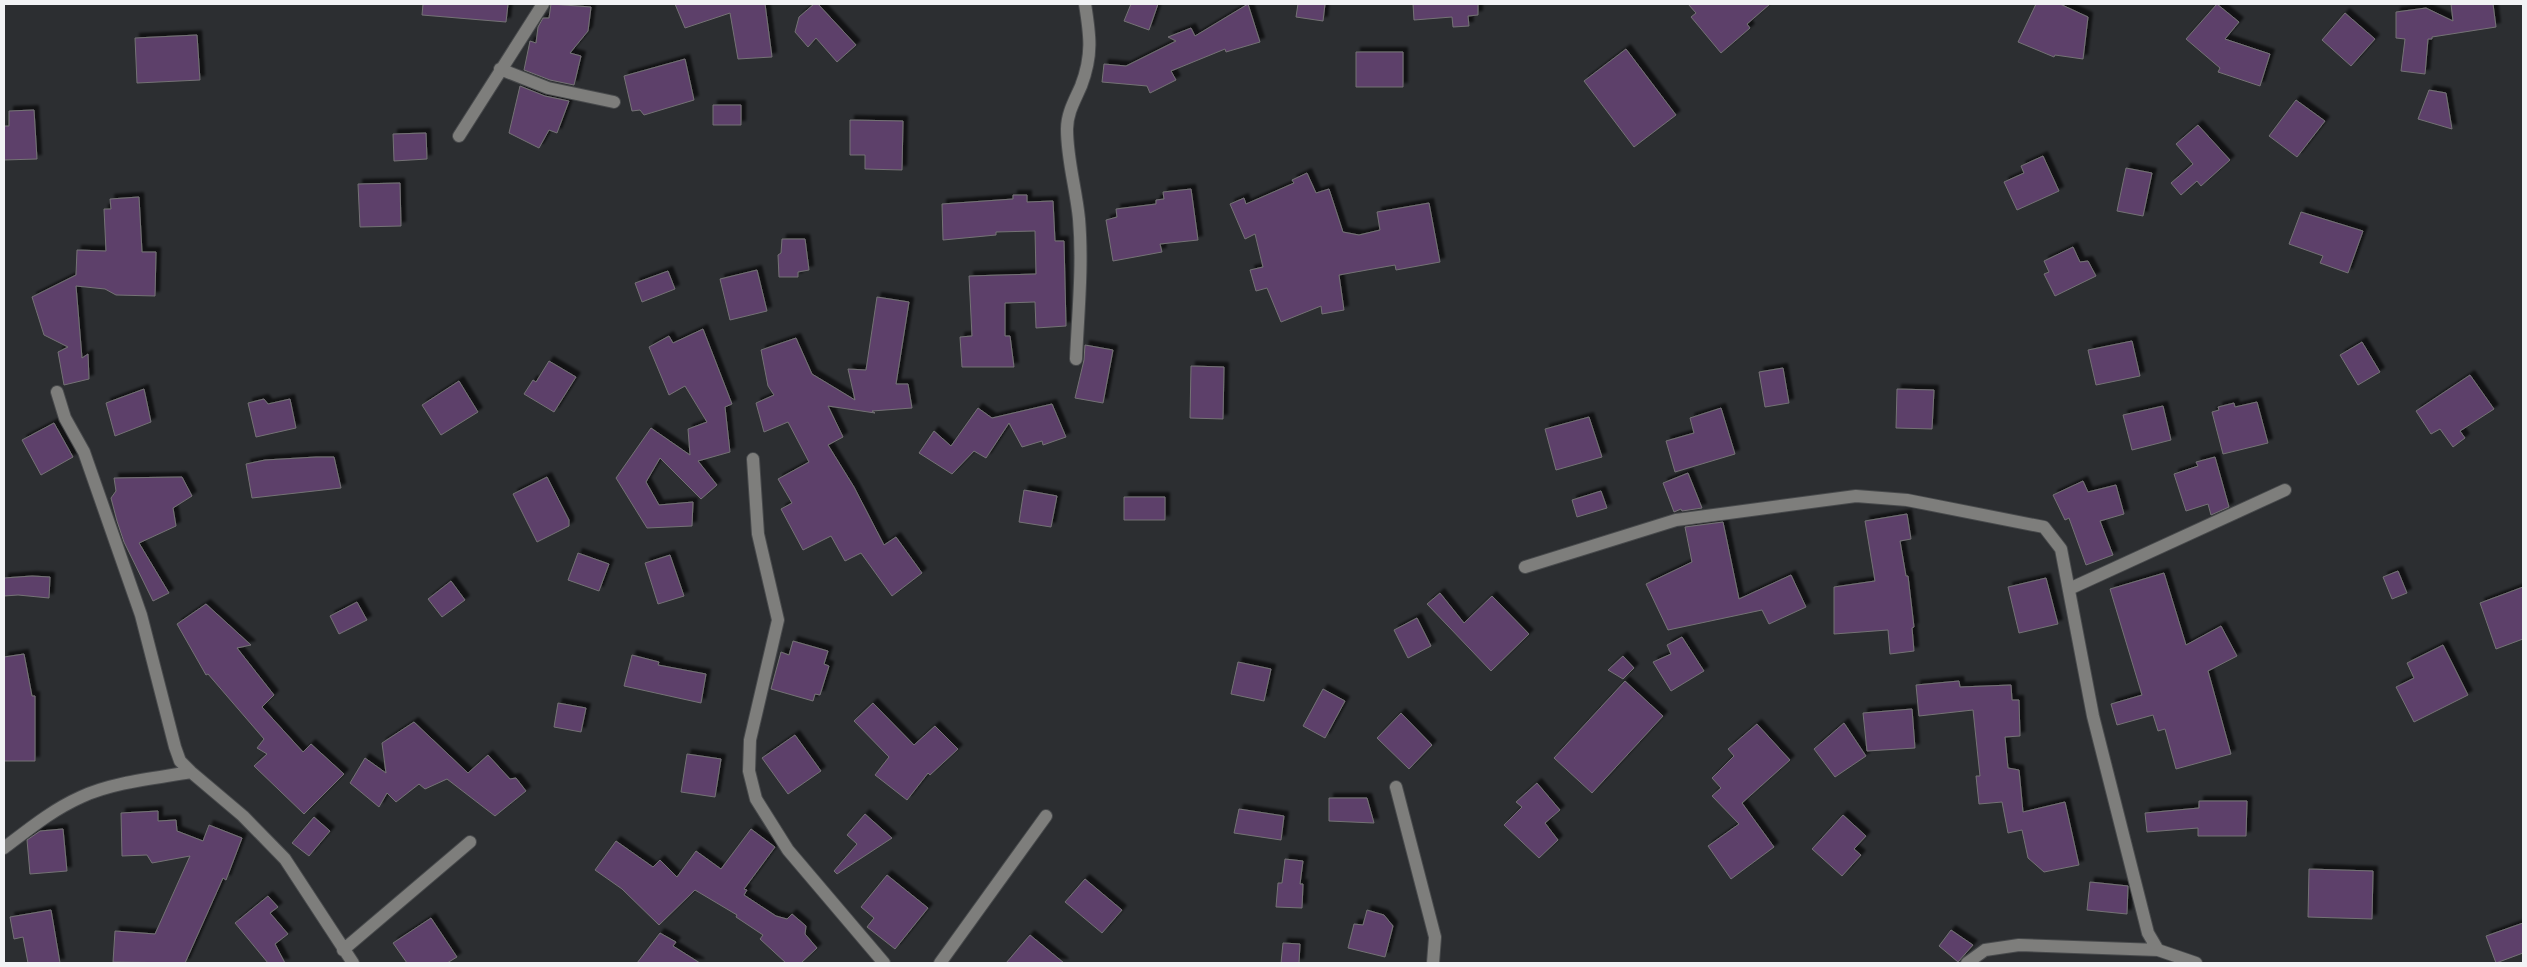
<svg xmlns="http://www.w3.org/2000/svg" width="2527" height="967" font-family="'Space Grotesk',sans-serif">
<defs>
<filter id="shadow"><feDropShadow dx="4.5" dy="-4.5" stdDeviation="1" flood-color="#0009"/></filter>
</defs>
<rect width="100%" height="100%" fill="#2c2e31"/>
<!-- building -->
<path fill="#5d416a" stroke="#747275" filter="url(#shadow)" d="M423 4H508L506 22 422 15Z
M551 4 591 7 588 31 570 53 581 56 574 85 550 80 524 70 530 41 536 43 538 27 543 18H549Z
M675 4H765L772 57 738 59 730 13 685 28Z
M814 4H818L856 45 837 62 816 38 808 47 795 32 799 17Z
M1131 4H1158L1149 30 1124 21Z
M1248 4 1260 42 1226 52 1225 49 1171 71 1176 80 1150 93 1147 86 1102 82 1104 64 1126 66 1176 41 1168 37 1191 28 1195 36Z
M1298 4H1325L1323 21 1296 17Z
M1413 4H1478V15L1468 16 1469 26 1453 27 1452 17 1414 20Z
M1688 4H1770L1747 24 1750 28 1721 53 1691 17 1696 13Z
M2036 4H2060L2088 17 2083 59 2055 55 2054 57 2018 42Z
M2217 4 2239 22 2225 39 2270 54 2260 86 2218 72 2220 68 2186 39Z
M2451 4H2493L2496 27 2432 37V39H2428L2425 74 2401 71 2405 39 2396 38V12L2426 8 2453 21Z
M2345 13 2375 39 2351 66 2322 40Z
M197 35 200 80 137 83 135 38Z
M1626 49 1676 115 1634 147 1584 81Z
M1356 52H1403V87H1356Z
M685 59 694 100 644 115 640 110 632 111 624 76Z
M520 86 545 96 569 101 557 133 549 130 539 148 509 133Z
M2429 90 2446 93 2452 129 2418 119Z
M2296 100 2325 121 2297 157 2269 136Z
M713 105H741V125H713Z
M34 110 37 159 4 160V126H9V111Z
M850 120 903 121 902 170 865 169V155H850Z
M2198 125 2230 160 2201 186 2197 181 2181 195 2171 183 2193 164 2176 144Z
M426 133 427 159 394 161 393 134Z
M2043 156 2059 191 2017 210 2004 182 2024 173 2021 166Z
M2126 168 2152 173 2143 216 2117 211Z
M1307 173 1316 193 1329 189 1343 232 1359 235 1380 230 1377 212 1429 203 1440 262 1396 270 1395 265 1339 275 1344 310 1322 314 1321 306 1281 322 1267 288 1256 291 1250 270 1263 267 1255 234 1245 239 1230 204 1244 198 1246 204 1294 183 1292 180Z
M400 183 401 226 360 227 358 184Z
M1191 189 1198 240 1160 244 1162 252 1113 261 1106 220 1117 217 1116 209 1156 204V200L1164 199 1163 192Z
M1013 195H1027V202L1053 201 1055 241H1064L1066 326 1036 328 1035 302 1005 303V336H1010L1014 367H962L960 337 972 336 969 276 1036 274 1035 231 996 232V235L943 240 942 204 1013 199Z
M139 197 142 252H156L155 296 116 295 105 289 76 286 82 358 88 354 89 379 64 385 58 352 68 347 44 335 32 297 76 275 77 250 106 251 104 209H111L110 199Z
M2301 212 2363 231 2348 273 2320 263 2323 256 2289 244Z
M782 239H805L809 270 798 272V277H779L778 255 781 253Z
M2073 247 2080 262 2088 261 2096 276 2055 296 2044 274 2049 272 2044 261Z
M757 270 767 311 730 320 720 279Z
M668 271 675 289 642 302 635 283Z
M877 297 909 302 896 384H908L912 408 872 411 875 413 828 406 843 437 828 445 854 487 884 545 896 537 922 573 892 596 861 553 845 561 831 536 803 550 781 509 792 503 778 479 809 462 788 422 764 432 756 403 774 395 768 386 761 350 796 338 812 374 855 400 848 369 866 370Z
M703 329 732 404 725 407 730 452 698 461 717 485 701 499 660 458 646 482 659 505 693 502 692 526 647 528 616 478 651 428 690 455 688 429 707 422 685 386 669 395 649 347 669 336 673 343Z
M2132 341 2140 376 2096 385 2088 350Z
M2362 342 2380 372 2358 385 2340 355Z
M1085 345 1113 350 1103 403 1075 398 1084 360Z
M549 361 576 377 554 412 524 394 533 380 536 382Z
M1191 366 1224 367 1223 419 1190 418Z
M1783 368 1789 403 1765 407 1759 372Z
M2470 375 2494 409 2460 431 2465 438 2453 447 2440 429 2431 434 2416 411Z
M459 381 478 412 441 435 422 405Z
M144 389 151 422 115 436 106 403Z
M1897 389 1934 390 1932 429 1896 428Z
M264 399 268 404 290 399 296 428 256 437 248 403Z
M2257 402 2268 443 2223 454 2212 412 2219 410 2218 407 2234 403 2235 407Z
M1052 404 1066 437 1043 445 1042 441 1022 447 1009 423 986 458 974 451 952 474 919 453 934 431 951 446 978 408 992 418Z
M2163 406 2171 440 2132 450 2123 415Z
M1721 408 1735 454 1675 472 1666 441 1694 433 1690 418Z
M1589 417 1602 457 1556 470 1545 429Z
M54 423 73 457 41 475 22 440Z
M316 457H334L341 488 252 498 246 464 265 460Z
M2215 457 2229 507 2211 515 2208 504 2186 511 2174 474 2198 466 2196 462Z
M1688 473 1702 508 1682 511 1681 509 1674 512 1663 483Z
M182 477 192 496 173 508 176 526 139 543 169 593 153 601 124 542 117 521 111 498 116 491 114 478Z
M547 477 569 520V526L537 542 513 494Z
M2083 481 2088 492 2116 485 2124 514 2100 521 2113 555 2086 565 2069 518 2065 520 2053 495Z
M1024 490 1057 496 1051 527 1019 522Z
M1601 491 1607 508 1577 517 1572 500Z
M1124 497H1165V520H1124Z
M1907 514 1911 539 1900 541 1906 576H1908L1914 627 1912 628 1914 651 1890 654 1888 630 1834 634V587L1875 581 1865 521Z
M1723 522 1739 599 1791 575 1806 607 1769 624 1762 610 1668 630 1646 584 1692 562 1685 527Z
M578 553 609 564 599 591 568 580Z
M670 555 684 596 658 604 645 563Z
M2398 571 2407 593 2392 599 2383 577Z
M2164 573 2186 645 2221 626 2237 656 2208 671 2231 754 2176 769 2165 729 2158 731 2153 715 2117 725 2111 704 2142 695 2110 589Z
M32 576 50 577 49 598 18 595 4 596V578Z
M2046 578 2058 624 2019 633 2008 587Z
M451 581 465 600 442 617 428 599Z
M2523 587V639L2496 649 2480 603Z
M1440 593 1464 623 1492 596 1529 634 1491 671 1427 604Z
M357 602 367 620 339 634 330 616Z
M206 604 251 645 237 648 274 695 262 707 303 752 311 744 344 774 304 814 254 766 267 754 257 748 264 739 208 674 206 675 177 624Z
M1417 618 1431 646 1408 658 1394 630Z
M1682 637 1704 671 1671 691 1653 662 1671 654 1667 645Z
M793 641 828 651 824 664 829 666 820 695 815 694 813 701 771 689 781 652 789 655Z
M2443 645 2468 695 2414 722 2396 687 2414 678 2407 663Z
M24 654 32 696H35V761H4V657Z
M632 655 659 662 658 665 706 674 701 703 624 686Z
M1623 656 1634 668 1623 679 1608 670Z
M1238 662 1271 669 1264 701 1231 694Z
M1625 681 1663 716 1592 793 1554 758Z
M1959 681 1960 687 2011 685 2012 700H2019L2020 736 2005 737 2008 768 2019 770 2023 812 2065 802 2079 865 2044 872 2028 858 2022 830 2008 833 2002 802 1979 804 1976 776H1980L1973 710 1919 716 1916 685Z
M1323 689 1345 701 1325 738 1303 726Z
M558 703 586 708 581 732 554 727Z
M873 703 914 745 935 726 958 749 930 775 928 773 907 800 875 775 889 757 854 721Z
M1912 709 1915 748 1867 751 1863 713Z
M1401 713 1432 745 1409 769 1377 738Z
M414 722 468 773 488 755 510 779 516 778 526 791 495 816 447 779 425 789 419 784 396 802 387 793 379 807 350 783 365 758 386 773 382 743Z
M1844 723 1866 756 1835 777 1814 749Z
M1757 724 1790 760 1742 803 1774 847 1731 879 1708 846 1739 824 1712 796 1721 788 1712 778 1734 756 1728 749Z
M795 735 821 771 788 794 762 758Z
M687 754 721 759 715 797 681 792Z
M1537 783 1560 810 1545 823 1558 840 1539 858 1504 825 1522 807 1516 802Z
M1329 798H1367L1374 823 1329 821Z
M2199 801H2247L2246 836H2198V828L2147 832 2145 813 2199 808Z
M1239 809 1284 816 1281 840 1234 833Z
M158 811V821L176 820 177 831 203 841 209 825 242 838 226 880 223 878 185 963 113 962 115 931 155 934 190 856 152 863 147 855 122 856 121 813Z
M865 814 892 838 837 874 834 871 857 844 847 835Z
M1843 815 1866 836 1854 849 1861 855 1842 876 1812 849Z
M314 817 330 831 309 856 292 843Z
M63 829 67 871 30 874 27 840 40 831Z
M751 829 775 847 744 889 747 890 744 895 776 916 787 919 792 914 806 926 805 934 817 948 801 963H786L760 939 763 935 736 917 737 915 695 890 659 925 622 889 595 870 616 841 653 867 660 860 677 877 696 851 721 869Z
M1285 859 1303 861 1300 884H1303L1302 908 1276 907 1278 883H1282Z
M2309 869 2373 871 2372 919 2308 917Z
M887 875 928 908 895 949 867 927 874 918 861 907Z
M1085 879 1122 910 1102 933 1065 902Z
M2090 882 2128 886 2127 914 2087 910Z
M268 896 278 907 270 913 288 934 275 944 285 963H268L235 923Z
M51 910 60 963H28L23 937 14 939 10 917Z
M1367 910 1384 915 1393 926 1385 957 1348 948 1354 924 1363 925Z
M431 918 457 957 447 963H407L393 943Z
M2523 923V953L2496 963 2486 936Z
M1951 930 1973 945 1958 962 1939 946Z
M660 933 676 942 673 946 700 963H637Z
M1030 935 1064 963H1006Z
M1283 943 1300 944 1299 963H1281Z"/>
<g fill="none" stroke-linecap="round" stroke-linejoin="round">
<!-- minor casing -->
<g stroke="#484a4c" stroke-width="14">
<path id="minor" d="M500 69 548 88 614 102
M459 136 543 4
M1076 359C1078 313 1083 266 1079 219 1076 188 1067 160 1067 129 1067 113 1075 100 1081 86 1093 55 1090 35 1085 4
M57 392 65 418 84 452 141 615 175 747 180 761 191 772 243 816 285 859 353 963
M753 459 758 534 778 620 750 740 749 771 756 799 788 850 884 963
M1525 567 1676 520 1856 496 1907 500 2044 527 2061 549 2093 716 2148 933 2158 950 2196 963
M2069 589 2285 490
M1396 787 1435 937 1433 963
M4 848C29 829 52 810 81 797 113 782 157 778 191 772
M343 950 470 842
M940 963 1046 816
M1967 963 1985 950 2019 945 2158 950"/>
</g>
<!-- minor -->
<use href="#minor" stroke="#7e7e7c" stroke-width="12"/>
</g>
<!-- border -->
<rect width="2527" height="967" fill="none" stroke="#f2f3f5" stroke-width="10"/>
</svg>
